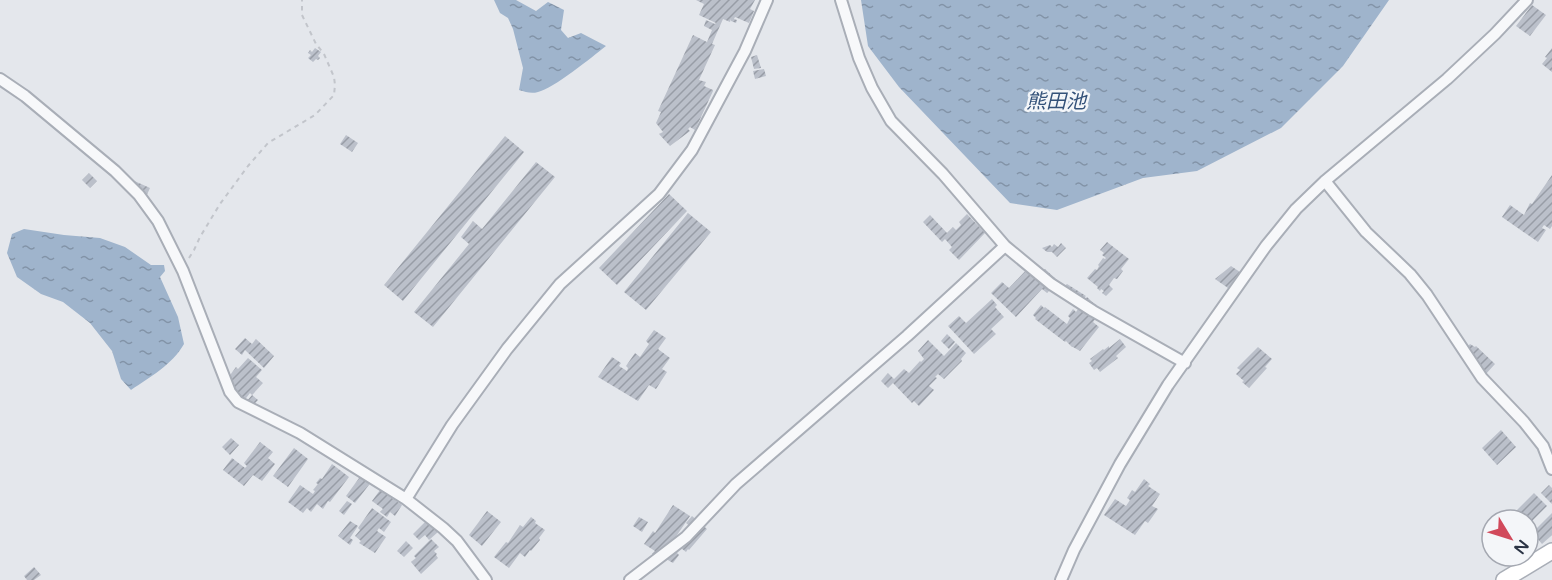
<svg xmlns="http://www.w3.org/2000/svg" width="1552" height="580" font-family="'Varela Round','Noto Sans JP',sans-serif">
<defs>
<pattern id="water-ripples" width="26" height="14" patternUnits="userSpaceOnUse" patternTransform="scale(1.5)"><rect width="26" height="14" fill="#9fb4cc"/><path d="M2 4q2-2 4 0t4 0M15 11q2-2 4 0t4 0" fill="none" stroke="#8293a7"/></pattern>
<pattern id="building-hatch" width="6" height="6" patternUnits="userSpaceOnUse" patternTransform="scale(1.5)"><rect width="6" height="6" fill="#bbc0ca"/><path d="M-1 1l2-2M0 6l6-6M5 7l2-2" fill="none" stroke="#989da6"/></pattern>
</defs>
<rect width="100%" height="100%" fill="#e4e7ec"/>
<!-- water -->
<path fill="url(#water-ripples)" d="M494 0H516L536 11 548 2 564 10 561 30 568 38 581 33 606 46C592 57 553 89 538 92 531 94 526 92 519 90L523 68 513 29 508 18 500 13Z
M861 0H1389L1343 66 1281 128 1197 171 1143 178 1057 210 1010 203 899 87 868 46Z
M24 229 64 235 100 238 125 247 151 265H164L165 271 160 277 178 317 184 344C172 365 150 377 131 390L121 379 112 351 90 323 63 302 41 294 17 277 7 253 12 234Z"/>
<!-- building -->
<path fill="url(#building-hatch)" d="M696 0H755L750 9 754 11 749 23 735 17 734 19 737 20 736 23 731 21V19L730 22 723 19 712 44 715 45 699 80 706 82 704 86 713 90V91L695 130 690 127 688 129 690 131 670 146 659 134 663 132 656 123 661 112 658 111 693 35 707 42 712 30 704 26 706 20 715 24 716 23 699 15 704 4Z
M1532 5 1546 15 1530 36 1516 26Z
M315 48 321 52 318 56 320 58 318 60 316 59 313 62 308 58 311 55 308 53 310 50 312 52Z
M1552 48V72L1542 64 1547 58 1545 57Z
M757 55 761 68 754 69 751 57Z
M764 69 766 76 755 79 753 71Z
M346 135 358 143 352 152 340 144Z
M505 136 524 152 403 301 384 285Z
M536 162 555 177 433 327 414 312 469 244 461 237 473 221 482 229Z
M89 173 97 181 90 188 82 180Z
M1552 175V226L1550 229 1544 225 1542 228 1546 230 1538 242 1502 217 1510 205 1524 215 1530 203 1532 204Z
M130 179 150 188 145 199Z
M669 194 687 211 617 285 599 268Z
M688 213 711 232 646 310 624 292Z
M967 214 985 233 959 260 949 250 952 247 945 239 942 242 923 222 930 215 947 233 953 227 956 230 961 225 959 222Z
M1107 242 1129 259 1121 269 1123 271 1117 279 1114 278 1109 285 1113 289 1106 296 1102 293 1104 291 1101 289 1100 291 1097 288 1098 287 1087 278 1095 269 1097 270 1099 266 1098 265 1103 258 1105 259 1106 258 1102 255 1104 253 1100 250Z
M1061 243 1066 248 1057 257 1052 252H1047L1042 248 1050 245 1052 247 1054 244 1058 247Z
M1031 265 1043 271 1045 269 1058 281 1047 293 1042 289 1016 317 991 293 1002 282 1009 288Z
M1231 266 1240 272 1228 288 1215 279Z
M1067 284 1086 296 1084 298 1085 299 1087 297 1102 311 1093 322 1099 327 1080 351 1073 347H1072L1066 341 1065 342 1035 319 1036 318 1033 315 1041 305 1044 308 1045 307 1067 324 1070 318 1068 316 1073 309 1076 312 1083 302 1081 301 1076 308 1058 295Z
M992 299 997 305 995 307 1004 317 991 329 996 334 974 354 948 326 959 316 966 323Z
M654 330 666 338 658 349 670 358 662 369 667 372 656 389 649 385 638 401 598 377 612 357 621 363 619 366 627 371 628 368 626 366 635 353 640 357 649 344 646 341Z
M947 334 955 342 949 349 941 341Z
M245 338 252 344 256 339 274 356 264 368 245 350 242 355 235 349Z
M1120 339 1126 347 1116 356 1118 358 1100 372 1097 368 1094 370 1089 363 1092 361 1090 359 1103 349 1104 350 1109 346V348Z
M928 340 944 356 956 343 966 353 961 359 962 361 944 379 938 374 935 377 937 378 929 386 934 390 919 406 914 401 912 403 893 383 888 388 881 381 888 373 894 379 904 369 909 373 920 361 921 362 924 359 918 351Z
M1470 344 1475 347 1476 346 1495 364 1485 375 1463 352Z
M1258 347 1272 359 1265 367 1267 368 1249 388 1242 382 1244 381 1236 374 1240 370 1237 368Z
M248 358 262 370 256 377 263 383 252 395 258 400 246 413 241 408 252 395 250 393 240 406 228 378 236 367 238 369Z
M1501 430 1516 447 1497 465 1482 448Z
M231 438 239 445 230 455 222 447Z
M260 442 273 452 268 458 275 464 262 481 253 475 244 486 223 470 232 458 245 468 247 466 244 463Z
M294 448 308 459 288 487 273 476Z
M332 464 349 477 330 502 328 501 323 509 317 504 311 512 307 508 303 513 288 502 300 485 313 494 315 491 313 490 318 484 316 483 320 478 322 479Z
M362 474 372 481 355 503 346 496Z
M1144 479 1150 484 1148 486 1160 494 1152 506 1158 509 1148 523 1145 521 1135 535 1104 515 1115 499 1126 506 1130 500 1127 498 1132 490 1135 492Z
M1549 485 1552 488V504L1541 493Z
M380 490 402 505 395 516 390 512 387 517 380 512 383 509 372 501Z
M1534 493 1547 506 1528 525V520H1525L1516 511Z
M347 501 352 504 344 515 339 511Z
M673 505 690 516 673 541 692 528 686 523 692 516 707 529 689 550 688 549 686 552 681 548 677 553 679 555 673 563 661 556 659 559 652 554 655 551 644 544 653 531 655 533Z
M372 508 391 522 384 532 379 528 377 531 386 537 375 553 359 543 361 541 355 536 360 530 358 528Z
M487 511 501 522 482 546 469 535Z
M1552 513V535L1542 544 1529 529 1532 526 1536 529Z
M531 517 536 521 535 523 545 530 539 538 540 540 531 551 530 550 525 557 520 553 509 568 494 557 506 542 508 543 520 525 523 527Z
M639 517 648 522 642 532 633 526Z
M350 521 358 526 350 538 353 540 350 545 338 536Z
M426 521 438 532 429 540 425 535 419 540 413 534Z
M431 539 439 547 434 551 437 554 436 555 438 558 421 574 411 562 416 558 414 556Z
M406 541 413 548 404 557 397 551Z
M34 567 41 575 34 580H27L24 576Z"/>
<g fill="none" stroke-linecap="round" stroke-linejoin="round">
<!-- street casing -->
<g stroke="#a9aeb7" stroke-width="14">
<path id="street" d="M841 0 859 58 872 88 891 121 943 174 1005 246 1051 284 1093 311 1185 363
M0 79 25 96 115 171 139 195 158 221 183 271 230 392 238 402 300 433 406 499 443 528 457 541 486 580
M1325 181 1366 232 1410 274 1427 295 1482 378 1524 422 1543 446 1552 469
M406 499 452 425 507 349 560 284 659 194 692 150 745 51 767 0
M630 580 686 537 736 484 907 336 1005 246
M1061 580 1074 550 1120 464 1168 385 1266 246 1296 209 1325 181 1447 79 1495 34 1527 0"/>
</g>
<!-- secondary casing -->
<g stroke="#a9aeb7" stroke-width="18">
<path id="secondary" d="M1504 580 1552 551"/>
</g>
<!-- path -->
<path stroke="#c2c5cb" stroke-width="2" stroke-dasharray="4.5 4.5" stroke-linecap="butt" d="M189 258 194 250 200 237 220 204 248 166 268 143 315 115 334 95 335 85 334 77 324 54 316 44 302 15V0"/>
<!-- street -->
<use href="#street" stroke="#f7f8fa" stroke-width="10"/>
<!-- secondary -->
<use href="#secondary" stroke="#fff" stroke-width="15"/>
</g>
<g text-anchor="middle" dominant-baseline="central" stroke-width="5" stroke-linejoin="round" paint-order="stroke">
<!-- water labels -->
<g font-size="20" font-style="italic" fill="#34527a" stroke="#f4f6f9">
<text x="1056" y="102">熊田池</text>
</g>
</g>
<!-- north arrow -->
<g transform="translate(1510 538) rotate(128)"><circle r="28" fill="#f4f6f9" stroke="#a4a8b1" stroke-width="1.5"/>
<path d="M0-4.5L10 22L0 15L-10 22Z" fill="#d1495b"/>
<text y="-9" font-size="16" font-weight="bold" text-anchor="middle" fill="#2b3445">N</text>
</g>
</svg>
